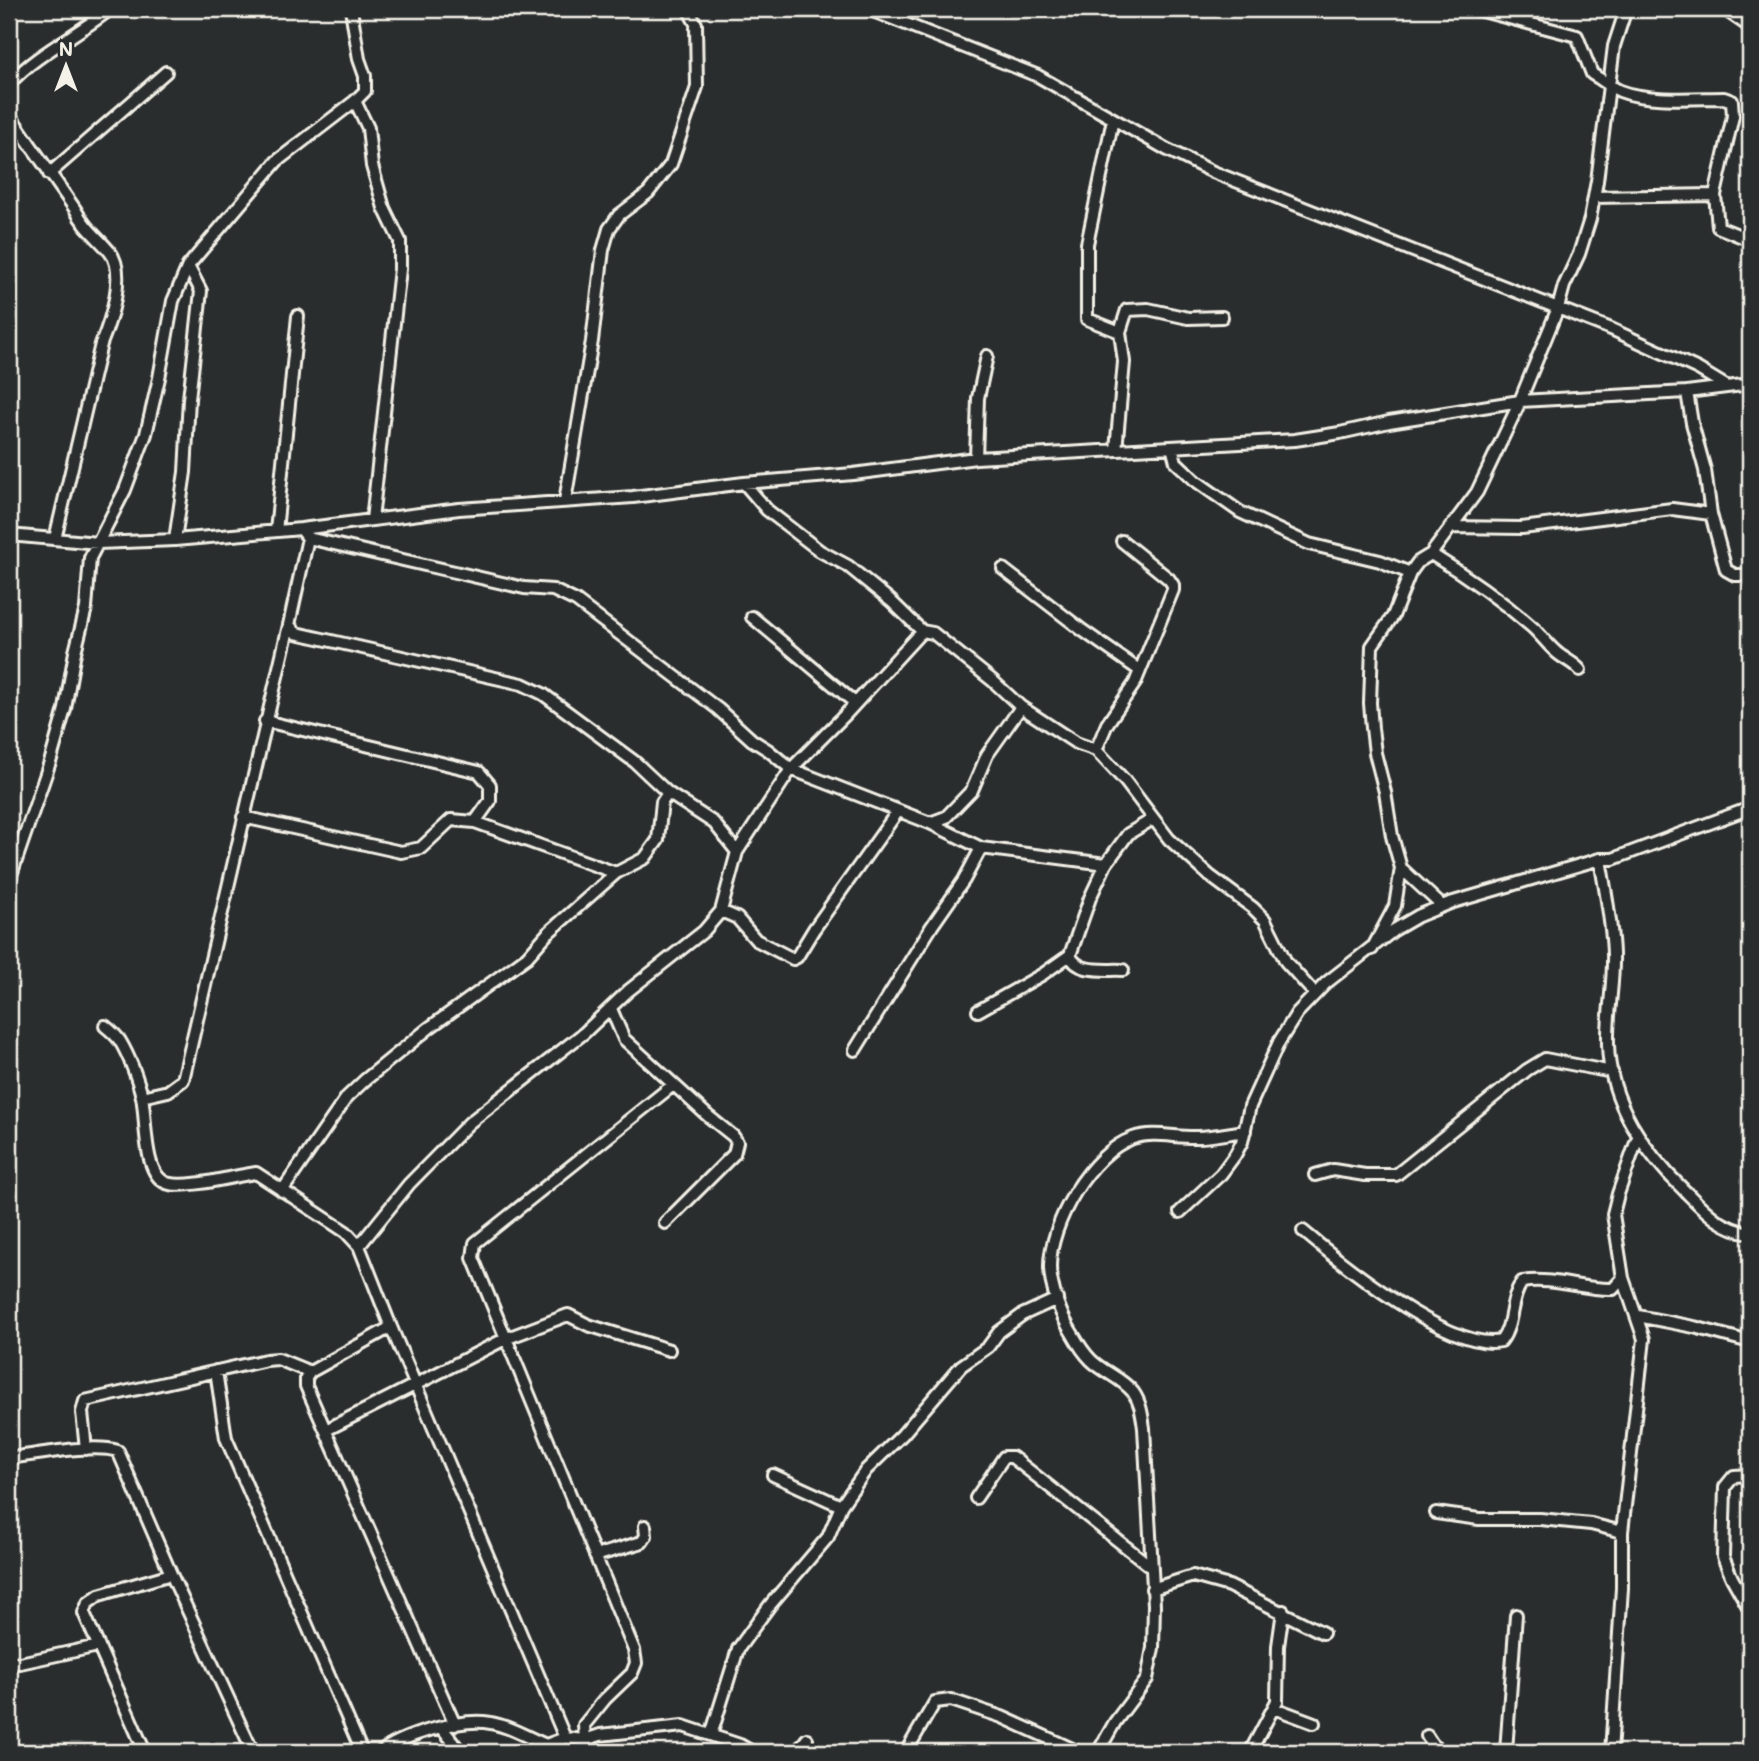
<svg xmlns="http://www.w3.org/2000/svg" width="1759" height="1761" font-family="Mali,sans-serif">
<rect width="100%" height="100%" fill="#2a2d2e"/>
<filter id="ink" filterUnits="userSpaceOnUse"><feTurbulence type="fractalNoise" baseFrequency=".0143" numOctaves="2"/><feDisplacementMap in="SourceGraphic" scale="14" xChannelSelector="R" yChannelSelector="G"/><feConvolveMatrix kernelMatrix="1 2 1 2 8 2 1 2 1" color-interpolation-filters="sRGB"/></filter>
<g filter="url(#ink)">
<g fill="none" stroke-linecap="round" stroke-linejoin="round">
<!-- minor casing -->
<g stroke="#f4f1e8" stroke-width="16">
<path id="minor" d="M868 9 1038 76 1166 149 1213 172 1611 329 1698 369 1726 386
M1475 9 1577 36 1592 74C1601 79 1611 87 1620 91 1648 102 1694 98 1724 98L1732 101 1733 116 1715 195 1718 227 1750 240
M1724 9 1750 27
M9 84C37 53 78 35 110 9
M355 101 368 128 372 166 384 208 400 241V269L372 520
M9 114 75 209C86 230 97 236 110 252 127 273 110 322 101 344L55 539
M1113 119 1087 244V319L1120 332 1124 362 1116 450
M49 174 166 72
M1594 197 1715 195
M1120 332 1127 310 1148 309 1188 318 1222 317
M1687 392 1692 423 1705 470 1711 514 1726 570 1735 575H1750
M1172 447 1176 462 1196 481 1240 512 1309 544 1380 561 1410 573
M976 458 978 398 987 356
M744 483 767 510 820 551 848 566 891 601 922 631 933 633 993 681 1021 707 1076 743 1096 750 1125 781 1169 839 1210 876 1253 908 1265 920 1286 962 1314 993
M565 501 592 341 603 250 609 229 619 215 648 193 671 164 697 87 696 24 688 9
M1450 527 1522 528 1672 509 1711 514
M301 529 308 538 524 588 553 590 576 601 718 709 752 740 768 750 791 769 930 823 946 817 972 790 987 755 1021 707
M276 531 298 316
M9 535 98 543 175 540 301 529 459 509 633 497 744 483 853 474 976 458 1295 440 1340 433 1389 422 1520 401 1687 392 1750 384
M308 538 289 625 296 633 522 684 543 694 635 762 668 793 714 823 737 852
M175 540 185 472 189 399 201 291 188 266
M1431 554C1467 576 1501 600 1532 627 1541 635 1547 644 1555 651 1563 659 1572 661 1580 670
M1003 569 1082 630 1139 670
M752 617 855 703
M265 721 479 772 490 785V801L475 822
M1096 750 1107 724 1135 683 1173 590V585L1169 579 1122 541
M243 817 401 852 421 848 451 820 475 822 616 873
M930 823 981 848 1106 864
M1600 859C1605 890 1612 922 1613 954 1614 984 1607 1014 1608 1044 1609 1102 1645 1153 1685 1191 1705 1211 1721 1229 1750 1233
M1401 868 1442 906
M9 881 51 759 65 709 75 652 86 608 90 558 125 490 146 434 159 378 173 301 188 266 277 161 355 101 365 91V76L359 59 351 9
M721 911 737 918 756 940 793 959 797 957 814 929 898 811
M1372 949 1395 906 1401 868 1392 836 1385 792 1375 753 1372 728 1370 703 1372 646 1393 616 1410 573 1418 562 1431 554 1477 492 1517 408 1558 308 1564 286 1579 254 1590 219 1597 181 1614 46 1626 9
M1070 955C1077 974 1105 969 1123 970
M611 1009 624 1039 708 1116 733 1136 737 1142 734 1154 665 1223
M978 1011 1043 974 1070 955 1090 898 1106 864 1128 834 1153 819
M105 1026C110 1030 116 1035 120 1041 129 1056 138 1079 142 1097 147 1119 142 1179 170 1184 191 1188 233 1176 256 1173L346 1232 359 1246 391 1327 565 1738
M855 1050 932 926 964 880 981 848
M673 1085 475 1243 473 1258 634 1650 636 1663 632 1673 605 1699 584 1725 585 1740 600 1735 683 1726 740 1745 752 1752
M142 1097 168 1091 183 1080 289 625
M1315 1175 1333 1170 1365 1175H1396L1527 1070 1545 1059 1612 1072
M282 1191 347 1097 365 1080 429 1028 527 957 548 933 616 873 645 858 658 840 662 802 668 793
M1180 1212 1221 1174 1235 1155 1242 1142 1250 1106 1279 1042 1297 1013 1326 983 1394 930 1418 916 1450 903 1600 859H1613L1750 808
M1303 1231C1341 1263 1451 1352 1501 1341 1514 1324 1509 1300 1522 1282 1553 1277 1582 1290 1613 1289L1623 1278
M359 1246 409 1184 469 1123 584 1033 628 991 704 931 721 911 737 852 791 769 845 715 922 631
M1638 1316 1694 1327 1750 1342
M391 1327 310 1372 306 1378V1386L455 1725
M216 1371 226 1438 362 1752
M326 1430 505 1339 568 1315 588 1325 669 1350
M86 1449 82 1412 85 1401 266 1360 278 1359 310 1372
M9 1458C36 1455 93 1443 118 1451L171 1574 253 1752
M1750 1475 1734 1476 1725 1487 1723 1557 1732 1578 1750 1610
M976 1498 1004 1457H1012L1150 1566
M841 1506 866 1470 902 1435 961 1366 988 1347 999 1332 1022 1315 1057 1299
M1436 1513 1479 1519H1540L1591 1524 1622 1532
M595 1556 642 1542 646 1536 645 1526
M1152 1589 1193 1576 1229 1586 1323 1633
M9 1662 20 1663 98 1646
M1274 1708 1314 1723
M442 1728 461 1752
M711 1735 738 1649 770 1605 828 1537 841 1506 773 1475
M1427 1736 1434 1747 1444 1752
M907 1750 935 1702 951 1700 1002 1717 1079 1752
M1506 1751 1516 1615
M145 1752 84 1613 88 1603 99 1595 171 1574
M381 1752C403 1735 456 1720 484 1722 506 1724 526 1737 546 1745L565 1738 585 1740 590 1752
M797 1752 807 1739
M1098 1752 1115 1722 1147 1679 1153 1648 1154 1605 1144 1428C1142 1415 1141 1403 1133 1392 1122 1378 1103 1372 1091 1360 1084 1353 1077 1342 1072 1333 1061 1316 1051 1289 1050 1268 1049 1224 1091 1152 1133 1138 1154 1131 1176 1138 1197 1137 1213 1137 1229 1133 1245 1131
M1250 1752 1277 1701 1278 1646 1283 1611
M1611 1752 1622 1588V1532L1644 1339 1623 1278 1613 1214 1618 1194 1638 1137"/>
</g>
<!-- minor -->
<use href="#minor" stroke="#2a2d2e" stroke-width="10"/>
</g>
</g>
<!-- margin -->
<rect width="1759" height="1761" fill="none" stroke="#2a2d2e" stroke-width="35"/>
<rect x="18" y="18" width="1724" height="1726" fill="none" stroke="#f4f1e8" stroke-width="2.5" filter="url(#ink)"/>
<!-- north arrow -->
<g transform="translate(66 66)" stroke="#2a2d2e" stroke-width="5" paint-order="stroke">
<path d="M0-5L12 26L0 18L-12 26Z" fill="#f4f1e8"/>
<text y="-10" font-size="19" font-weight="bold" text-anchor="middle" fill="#f4f1e8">N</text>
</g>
</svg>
